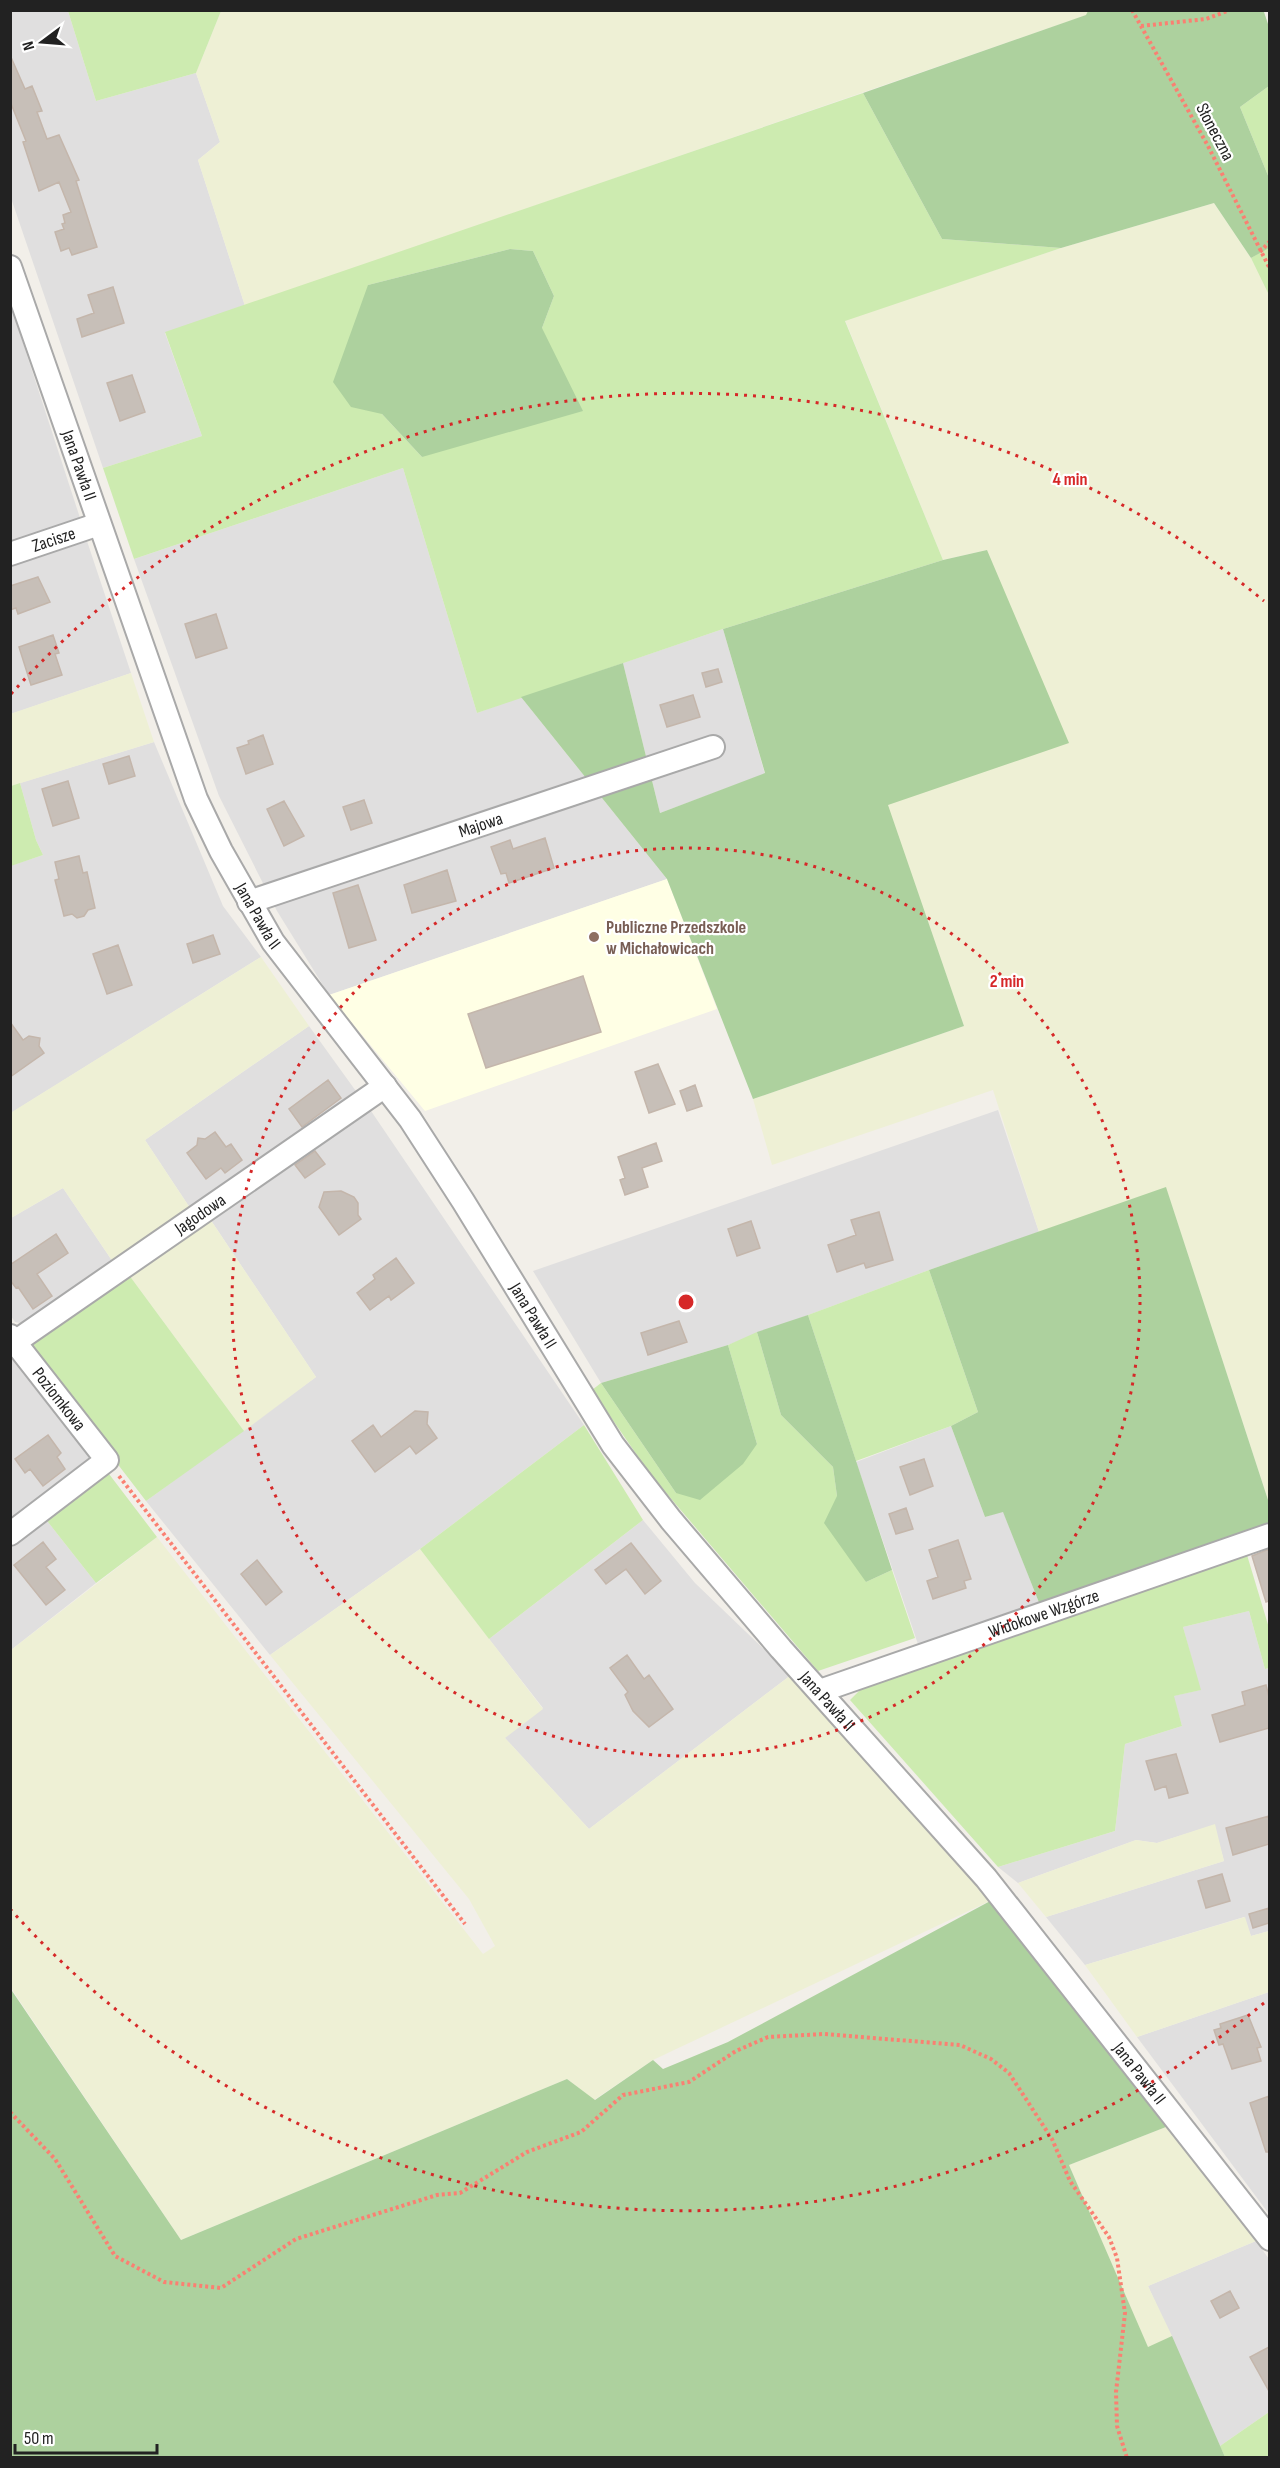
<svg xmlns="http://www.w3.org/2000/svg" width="1280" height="2468" font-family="'Sofia Sans Condensed',sans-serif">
<rect width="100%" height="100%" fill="#f2efe9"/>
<!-- residential -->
<path fill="#e0dfdf" d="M10 11H68L96 101 196 73 220 142 198 160 245 306 165 333 202 436 103 468 11 198Z
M10 303 81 521 10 546Z
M403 468 477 713 521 697 667 879 329 995 277 911 219 796 134 559Z
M85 535 131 673 11 714 10 561Z
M723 629 765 774 660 813 623 663Z
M154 742 223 906 261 957 11 1113 10 866 43 855 36 840 20 783Z
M309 1026 358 1094 190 1208 145 1140Z
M369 1108 584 1425 420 1549 270 1655 146 1501 316 1377 210 1219Z
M998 1110 1039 1232 929 1270 728 1345 601 1383 533 1271Z
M63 1188 115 1265 26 1324 15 1322 11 1316V1218Z
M10 1348 98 1459 10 1525Z
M951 1426 985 1517 1003 1511 1040 1605 919 1647 856 1462Z
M44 1517 96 1583 11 1650V1543Z
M643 1520 695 1583 791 1675 589 1829 504 1737 543 1708 489 1639Z
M1249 1611 1265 1669 1269 1668V1931L1251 1936 1244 1917 1085 1965 1046 1917 1224 1861 1214 1825 1157 1843 1136 1840 1018 1883 998 1867 1115 1831 1125 1744 1182 1726 1173 1696 1200 1690 1183 1627Z
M1269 1992V2214L1137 2037Z
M1256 2241 1269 2259V2412L1220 2446 1148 2286Z"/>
<!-- education -->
<path fill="#ffffe5" d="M667 879 717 1009 425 1111 329 995Z"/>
<!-- farmland -->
<path fill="#eef0d5" d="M221 11H1088L1087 15 245 306 198 160 220 142 196 73Z
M1214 203 1251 258 1270 295 1269 1503 1166 1188 1039 1232 993 1090 772 1165 753 1099 964 1026 887 805 987 550 943 560 845 320 1061 248Z
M131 673 154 742 11 786 10 714Z
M261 957 309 1026 145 1140 190 1208 115 1265 63 1188 11 1218 10 1111 12 1112Z
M210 1219 316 1377 244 1431 129 1275Z
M157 1537 483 1954 495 1946 469 1899 270 1655 420 1549 543 1709 505 1738 589 1829 791 1675 994 1899 653 2060 594 2100 567 2079 181 2240 11 1988V1650Z
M1215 1824 1224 1861 1046 1917 1018 1883 1136 1840 1157 1843Z
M1245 1917 1251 1936 1269 1931V1992L1137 2037 1085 1965Z
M1171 2125 1256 2241 1148 2286 1172 2336 1148 2348 1069 2165Z"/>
<!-- grass -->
<path fill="#cdebb0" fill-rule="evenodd" d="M68 11V10L221 11 196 73 96 101Z
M1269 86V178L1240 107Z
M863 93 942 239 1061 248 845 321 943 560 723 629 477 713 403 468 134 559 103 468 202 436 165 332ZM510 249 533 251 554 296 542 328 422 457 382 414 368 285Z
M1269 241V295L1251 258 1269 247Z
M20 783 36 840 43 855 11 866V786Z
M929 1270 978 1412 951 1426 856 1461 808 1315Z
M129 1275 244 1431 146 1501 33 1354V1341Z
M757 1332 781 1415 833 1467 837 1496 866 1582 892 1570 915 1638 818 1671 650 1474 592 1390 601 1383 676 1493 757 1444 728 1345Z
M584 1425 643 1520 489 1639 420 1549Z
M106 1470 157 1537 96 1583 44 1517Z
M1247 1555 1269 1628V1668L1265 1669 1249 1611 1183 1627 1201 1690 1174 1696 1182 1726 1125 1744 1115 1831 998 1867 850 1700 864 1686Z
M1269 2412V2457H1225L1220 2446Z"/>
<!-- forest -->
<path fill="#add19e" d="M1088 11H1267L1264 12 1269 27V86L1240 107 1269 178V248L1251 258 1214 203 1061 248 942 239 863 93 1086 15Z
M510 249 533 251 554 296 542 328 583 411 422 457 382 414 351 407 333 382 368 285Z
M987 550 1069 743 888 805 964 1026 753 1099 667 879 521 697 623 663 660 813 765 773 723 629 943 560Z
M1166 1187 1269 1503V1524L1040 1605 1003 1512 985 1517 951 1426 978 1412 929 1270Z
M808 1315 892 1570 866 1582 824 1523 837 1496 833 1467 781 1415 757 1332Z
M728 1345 757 1444 743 1464 700 1500 676 1493 601 1383Z
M994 1899 1171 2125 1069 2165 1148 2347 1172 2336 1225 2457H11L10 1988 181 2240 567 2079 595 2100 653 2060 663 2069 728 2042Z"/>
<!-- building -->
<path fill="#c7bfb8" stroke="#c4b6ab" stroke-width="1.5" d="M10 55 25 89 32 86 42 111 37 112 47 139 59 135 79 180 76 181 97 247 72 255 69 248 61 251 55 232 64 229 62 224 65 223 63 215 71 212 59 182 39 191 23 142 26 141 10 101Z
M113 287 124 323 82 337 77 319 94 313 88 295Z
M132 375 145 412 120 421 107 383Z
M38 577 50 602 18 614 16 608 10 610V586Z
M216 614 227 648 196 658 185 624Z
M53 635 59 653 55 654 62 675 31 685 19 647Z
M718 669 722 682 706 687 702 673Z
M693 695 700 717 667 727 660 705Z
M263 735 273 764 246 774 237 748 249 744 248 741Z
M129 756 135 776 109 784 103 764Z
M68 781 79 818 53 826 42 789Z
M364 800 372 823 351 830 343 807Z
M284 801 304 836 284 846 267 809Z
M545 838 554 868 509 883 506 873 501 874 491 847 510 840 513 849Z
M79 856 83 873 87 872 95 908 88 910 84 916 77 918 72 914 64 916 55 880 59 879 55 862Z
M447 870 456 901 412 913 404 885Z
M358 885 376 940 349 948 333 893Z
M213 935 220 954 193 963 187 944Z
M118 945 132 985 107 994 93 954Z
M583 976 601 1032 486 1068 468 1014Z
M10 1022 23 1040 29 1036 40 1038 39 1046 44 1053 10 1077Z
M658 1064 675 1104 649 1113 635 1072Z
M328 1080 341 1098 302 1127 289 1109Z
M695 1085 702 1106 687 1111 680 1091Z
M215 1132 226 1147 231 1144 242 1160 225 1173 221 1168 206 1179 187 1153 197 1145 198 1138 205 1139Z
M656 1143 662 1161 642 1168 648 1187 625 1195 620 1180 625 1178 618 1157Z
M315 1151 325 1164 305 1178 295 1165Z
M341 1191 354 1197 358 1203V1215L361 1219 339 1235 319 1207 324 1192Z
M879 1212 893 1260 866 1268 864 1263 837 1272 828 1245 856 1235 851 1220Z
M751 1221 760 1248 737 1256 728 1229Z
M56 1234 68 1253 37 1274 52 1296 33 1309 18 1287 16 1288 10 1280V1265Z
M396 1258 414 1283 391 1300 389 1296 370 1310 357 1293 375 1279 373 1275Z
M679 1321 687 1342 648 1355 641 1333Z
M415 1411 428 1412 427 1424 437 1438 416 1454 410 1446 375 1472 352 1441 373 1425 381 1437Z
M48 1435 61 1453 57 1457 65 1469 43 1486 30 1469 25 1473 15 1459Z
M924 1459 933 1486 910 1495 900 1467Z
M906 1508 913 1529 896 1534 889 1514Z
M958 1540 971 1579 964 1581 966 1588 933 1599 927 1581 938 1577 929 1550Z
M43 1542 56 1559 46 1567 65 1590 46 1605 14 1565Z
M631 1543 661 1581 645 1594 626 1569 606 1584 595 1570Z
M1269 1549V1601L1266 1602 1252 1556Z
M257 1560 282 1592 266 1605 241 1574Z
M627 1655 644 1679 649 1675 673 1709 649 1727 633 1711 625 1695 628 1692 610 1668Z
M1266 1685 1269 1697V1728L1220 1742 1212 1715 1245 1705 1242 1692Z
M1176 1754 1188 1793 1169 1798 1166 1786 1155 1790 1146 1761Z
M1269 1816V1844L1233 1855 1226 1828Z
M1222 1874 1230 1901 1206 1908 1198 1881Z
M1269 1908V1923L1253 1928 1249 1914Z
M1248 2015 1261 2047 1257 2048 1261 2061 1232 2069 1223 2044 1219 2045 1214 2030 1221 2028 1220 2024Z
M1269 2096V2152H1266L1250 2103Z
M1230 2291 1239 2308 1220 2318 1211 2301Z
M1269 2347V2391L1250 2357Z"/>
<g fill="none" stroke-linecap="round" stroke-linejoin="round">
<!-- minor casing -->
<g stroke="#a9a9a9" stroke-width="26">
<g id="minor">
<path id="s1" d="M10 267 196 799 221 851 273 942 410 1119 463 1201 613 1445 671 1520 781 1649 986 1878 1270 2239"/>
<path id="s2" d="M10 554 99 524"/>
<path id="s3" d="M249 902 713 747"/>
<path id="s4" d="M10 1336 107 1460 10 1534"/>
<path id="s5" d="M15 1342 385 1086"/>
<path id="s6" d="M820 1691 1270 1535"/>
</g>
</g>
<!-- path -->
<path stroke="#fa8072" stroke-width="4" stroke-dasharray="3 3" stroke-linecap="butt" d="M1132 10 1208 146 1270 269
M1141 26 1206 19 1230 10
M1260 252 1270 241
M119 1476 465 1924
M10 2112 55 2159 115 2256 164 2282 221 2288 296 2239 437 2195 460 2193 527 2152 581 2132 623 2095 689 2082 736 2051 768 2037 824 2034 960 2045 991 2059 1009 2073 1052 2139 1070 2181 1109 2237 1117 2258 1125 2313 1116 2392 1117 2426 1127 2458"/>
<!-- minor -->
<use href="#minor" stroke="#fff" stroke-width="22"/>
</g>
<!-- distance rings -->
<g fill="none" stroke="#d62828" stroke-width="3" stroke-dasharray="3 6">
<circle cx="686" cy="1302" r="454"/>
<path d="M1264 2003A908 908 0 0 1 11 1910M11 694A908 908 0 0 1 1264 601"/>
</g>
<!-- markers -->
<circle fill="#8d6e63" stroke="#fff" stroke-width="2" cx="594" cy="937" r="6"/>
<g text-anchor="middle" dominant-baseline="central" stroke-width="4.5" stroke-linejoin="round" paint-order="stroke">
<!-- street labels -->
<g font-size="18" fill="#222" stroke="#fff">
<text transform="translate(1215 132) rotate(62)">Słoneczna</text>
<text stroke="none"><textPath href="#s1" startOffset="210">Jana Pawła II</textPath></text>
<text stroke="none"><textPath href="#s2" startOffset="46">Zacisze</textPath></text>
<text stroke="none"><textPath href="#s3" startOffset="244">Majowa</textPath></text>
<text stroke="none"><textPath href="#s1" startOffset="696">Jana Pawła II</textPath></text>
<text stroke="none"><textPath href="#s5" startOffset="225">Jagodowa</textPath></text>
<text stroke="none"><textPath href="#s1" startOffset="1182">Jana Pawła II</textPath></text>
<text stroke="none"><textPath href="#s4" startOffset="80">Poziomkowa</textPath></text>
<text stroke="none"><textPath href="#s6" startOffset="237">Widokowe Wzgórze</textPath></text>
<text stroke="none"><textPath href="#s1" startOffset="1668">Jana Pawła II</textPath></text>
<text stroke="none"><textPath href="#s1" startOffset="2154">Jana Pawła II</textPath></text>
</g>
<!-- education labels -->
<g font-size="18" font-weight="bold" fill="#785e54" stroke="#fff" text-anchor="start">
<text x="606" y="927">Publiczne Przedszkole<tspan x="606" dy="21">w Michałowicach</tspan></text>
</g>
</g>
<circle cx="686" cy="1302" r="9" fill="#d62828" stroke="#fff" stroke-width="3"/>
<g font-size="18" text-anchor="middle" font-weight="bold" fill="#d62828" stroke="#fff" stroke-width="4.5" stroke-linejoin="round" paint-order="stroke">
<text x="1070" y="485">4 min</text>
<text x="1007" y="987">2 min</text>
</g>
<!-- border -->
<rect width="1280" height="2468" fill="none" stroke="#222222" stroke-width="24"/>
<!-- north arrow -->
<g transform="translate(42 42) rotate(254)" stroke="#ffffff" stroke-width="4.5" paint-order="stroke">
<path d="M0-4.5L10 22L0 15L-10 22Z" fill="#222222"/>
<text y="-9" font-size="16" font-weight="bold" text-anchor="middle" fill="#222222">N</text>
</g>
<!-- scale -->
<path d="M15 2444v9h142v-9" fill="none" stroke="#222222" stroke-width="3"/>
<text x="24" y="2444" font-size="18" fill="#222222" stroke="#ffffff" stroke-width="4.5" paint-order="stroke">50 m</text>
</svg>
